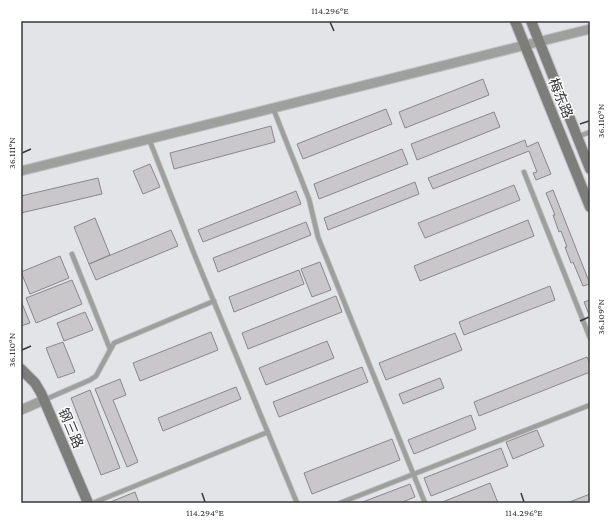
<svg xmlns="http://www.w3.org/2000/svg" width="611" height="524" font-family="'Crimson Pro','Noto Sans SC',serif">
<rect width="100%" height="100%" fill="#e3e4e8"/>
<!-- building -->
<path fill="#cac7ca" stroke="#8a878b" d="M483 79 489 95 405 128 399 112Z
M386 109 392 124 303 159 297 144Z
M494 112 500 127 417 160 411 144Z
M271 126 275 142 174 169 170 153Z
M525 140 527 147 538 142 551 174 536 180 533 173 537 172 529 151 433 189 428 178Z
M402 149 408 164 319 199 314 184Z
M150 164 160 187 143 194 133 171Z
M98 178 102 194 21 213V196Z
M415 182 419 194 328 230 324 218Z
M514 185 520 200 425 238 418 223Z
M553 190 590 284 583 286 573 262 571 263 565 247H567L561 231 559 232 553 215H555L546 193Z
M296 191 301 204 203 242 198 230Z
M95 218 110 255 89 264 74 227Z
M528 220 534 236 420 281 414 266Z
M306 222 311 235 218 272 213 258Z
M171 230 178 246 96 280 89 264Z
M60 256 69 278 30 294 21 272Z
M320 262 331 290 312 297 301 269Z
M299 270 304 284 234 312 229 297Z
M72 280 82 304 36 323 26 298Z
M550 286 555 300 464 335 459 322Z
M336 296 342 312 248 349 242 333Z
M590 300V317L584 302Z
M21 301 30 323 21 326Z
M85 312 93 330 64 341 57 323Z
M211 332 218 350 140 381 133 363Z
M455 333 462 350 386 380 379 363Z
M327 341 334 358 266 385 259 368Z
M63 342 75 372 58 378 46 348Z
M587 357 590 364V372L479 416 474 402Z
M362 367 368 382 279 417 273 402Z
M440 378 444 388 403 404 399 394Z
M120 379 126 395 113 400 138 462 127 467 95 389Z
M236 387 241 399 163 431 158 418Z
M90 390 120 468 101 475 71 398Z
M471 415 476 429 414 454 408 440Z
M537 430 544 446 513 459 506 442Z
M392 439 400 460 312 494 304 473Z
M501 448 508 466 431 496 424 478Z
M490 483 498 503H440Z
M410 484 415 497 400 503H360Z
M135 492 139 503H108Z
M590 494V503H567Z"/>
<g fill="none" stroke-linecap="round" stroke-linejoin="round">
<!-- lane casing -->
<g stroke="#c1c2c5" stroke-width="6">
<path id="lane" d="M273 108 309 199 318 237 425 503
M577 137 590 132
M149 139 195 256 297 503
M524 172 590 338
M72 254 110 349
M44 400 90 380 96 376 114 343 214 301
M93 503 268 432
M340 503 590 405"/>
</g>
<!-- street casing -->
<g stroke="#c1c2c5" stroke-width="11">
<path id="street" d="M21 171 590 29
M21 410 44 400"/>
</g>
<!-- secondary casing -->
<g stroke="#c1c2c5" stroke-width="12">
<path id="secondary" d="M515 21 590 207
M531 21 590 169
M21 369 35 383 41 393 88 503"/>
</g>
<!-- lane -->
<use href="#lane" stroke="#9f9f9d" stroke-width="4.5"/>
<!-- street -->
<use href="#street" stroke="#9f9f9d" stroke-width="9"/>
<!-- secondary -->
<use href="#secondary" stroke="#7d7e7b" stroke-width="10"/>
</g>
<!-- ticks -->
<path fill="none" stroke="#39393b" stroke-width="1.5" d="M330 22 334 31M580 124 589 121M22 153 31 149M580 321 589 317M22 350 31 346M202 493 205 502M521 493 524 502"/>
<g text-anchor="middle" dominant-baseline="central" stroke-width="3" stroke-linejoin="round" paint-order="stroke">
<!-- street labels -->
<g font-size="14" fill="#39393b" stroke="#fff">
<text transform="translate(561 98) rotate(68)">梅东路</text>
<text transform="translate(71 428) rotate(67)">钢三路</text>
</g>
</g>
<!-- border -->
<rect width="611" height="524" fill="none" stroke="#ffffff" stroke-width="44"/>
<rect x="22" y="22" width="567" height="480" fill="none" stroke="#39393b" stroke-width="1.5"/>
<g font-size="10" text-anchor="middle" fill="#39393b">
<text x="330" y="14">114.296°E</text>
<text transform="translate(600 121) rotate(-90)" y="4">36.110°N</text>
<text transform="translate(11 153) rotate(-90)" y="4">36.111°N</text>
<text transform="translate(600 317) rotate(-90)" y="4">36.109°N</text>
<text transform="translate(11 350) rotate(-90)" y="4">36.110°N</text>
<text x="205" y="516">114.294°E</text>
<text x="524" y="516">114.296°E</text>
</g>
</svg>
